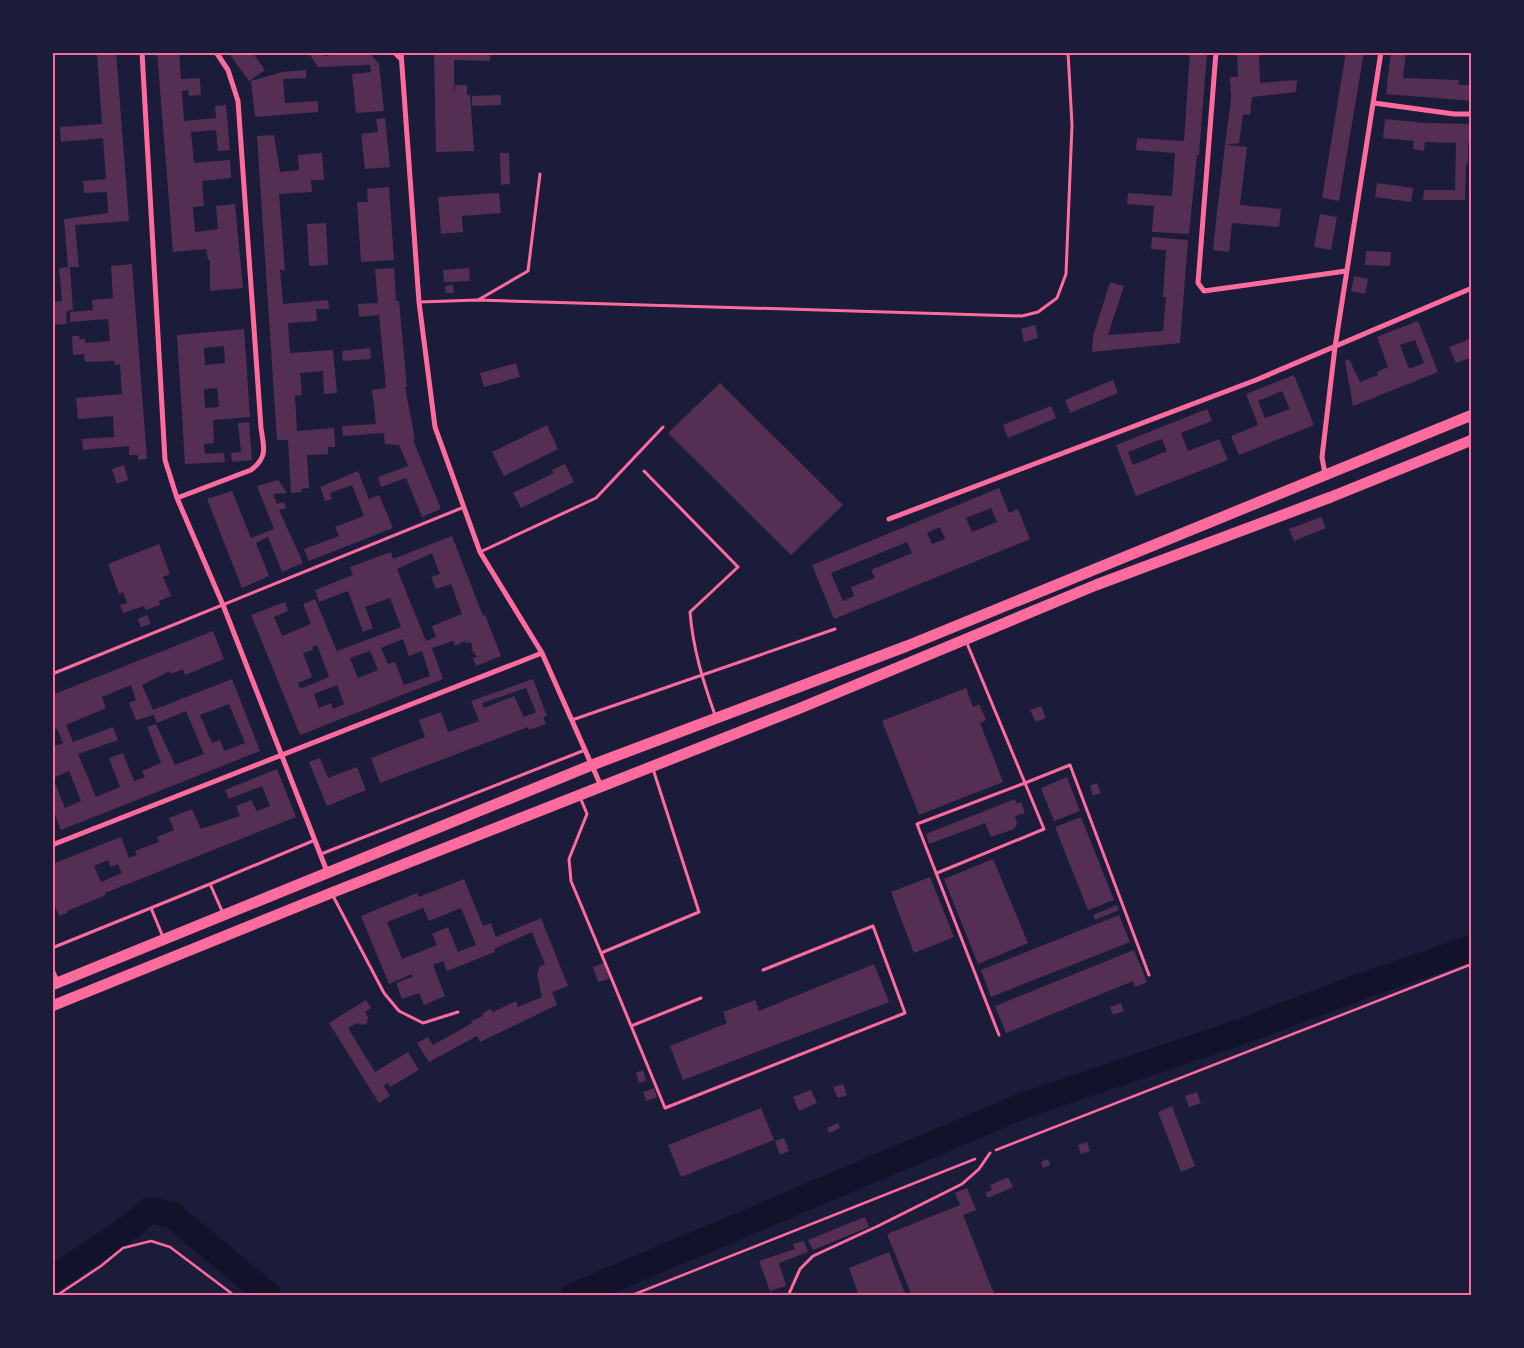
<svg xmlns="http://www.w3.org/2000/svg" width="1524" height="1348" font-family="'Golos Text',sans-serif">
<rect width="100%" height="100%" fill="#1b1b3a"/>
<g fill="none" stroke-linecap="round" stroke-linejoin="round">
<!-- river -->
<path stroke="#12122b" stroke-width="26" d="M52 1279 123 1232 150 1210 172 1215 269 1296
M573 1296 1025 1105 1246 1030 1359 987 1472 948"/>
</g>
<!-- building -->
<path fill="#542f53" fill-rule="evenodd" d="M116 52 129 221 75 225 79 267H70L73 310 66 311 67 324 52 325V302L62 301 59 268 68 267 64 219 108 213 107 192 84 193 83 181 106 179 103 138 61 142 60 127 102 124 97 53Z
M157 52H179L181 79 200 78 201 95 189 96 188 90 182 91 184 121 216 118 215 106 226 105 230 150 218 151 216 130 191 132 194 163 230 160 231 178 202 181 204 206 193 207 195 232 218 229 216 206 235 204 243 288 210 291V260H208L206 249 173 252Z
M228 52H252L265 70 249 81Z
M308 52H322L324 56 341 54 340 52H368L379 64 384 111 356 113 352 74 371 72 370 65 318 67Z
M434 52H490V61L454 60V96L455 85H467V95H470L474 151 436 152Z
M1190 52H1207L1199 155H1197L1189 234 1152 232 1154 206 1127 204 1128 193 1172 196 1175 153 1136 150 1137 138 1184 141Z
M1237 52H1259L1260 83 1297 80 1296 92 1252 97 1250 115 1243 114 1239 143 1225 145 1247 147 1240 205 1281 209 1279 227 1232 223 1229 252 1213 250 1216 221 1225 145 1231 99 1230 77H1238Z
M1346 52H1364L1339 201 1322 198Z
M1391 52H1406L1403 78 1459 80 1458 85H1472V101L1386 94Z
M306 70V78L283 79 285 103 318 101V112L255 117 251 81 282 72Z
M501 95V105L472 106V96Z
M385 118 390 167 365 169 361 134 378 132 376 119Z
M1385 119 1426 123 1472 124V143H1468V163H1466L1465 200H1423L1424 190H1455L1456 143 1425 142 1424 151 1413 149 1414 141 1383 138Z
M274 135 280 172 299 170 298 155 322 153 324 180H311L312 192 279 194 285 270H280L283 304 328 300 329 309H316L317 321 288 323 290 353 333 350 337 393 324 394 323 371 300 373 302 395 295 396 297 431 334 428 335 447H328V454L307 455 309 488 301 489 302 492 291 493 288 440H277L257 136Z
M500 153H509L510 184 501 185Z
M1377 183 1413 188 1411 202 1375 197Z
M389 187 394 260 361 262 357 202H368L367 189Z
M499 193 501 213 462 216 463 232 441 234 438 197Z
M1320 214 1337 217 1331 250 1314 247Z
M326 223 328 265 309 266 307 224Z
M1152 237 1188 240 1180 343 1092 352 1093 336 1110 282 1124 286 1108 335 1163 331 1166 297H1163L1166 250 1151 249Z
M1366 251 1391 252 1390 266 1365 265Z
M132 264 147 459 138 460V455H129V446L83 450 82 439 114 437 113 416 78 419 76 398 122 394 120 364 115 365 114 361 85 362 84 354 73 355 72 336H79L80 339H85V343L110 341 108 319 70 322V312L93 310 92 300 113 298 111 266Z
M394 268 396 301H399L407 387H405L415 439 413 440 441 509 422 517 406 478 381 487 378 477 408 466 399 445 385 444 384 433 343 436 342 426 376 424 372 390 386 388 379 315 359 317 358 304 378 303 375 269Z
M469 268 470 281 444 282 443 270Z
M1354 276 1368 279 1365 294 1351 291Z
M453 285 454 293H446L445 286Z
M1418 321 1438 372 1353 406 1345 361 1349 359 1360 382 1378 375 1377 372 1388 367 1377 337ZM1415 340 1424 363 1409 369 1400 345Z
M1035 325 1038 338 1024 342 1021 329Z
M244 329 250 417 213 420 214 443 204 444 205 454 224 453 225 462 185 464 177 335ZM224 346 225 363 205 365 204 348ZM217 388 219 407 205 408 204 389Z
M1472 338V357L1456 363 1449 347Z
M370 348 371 359 343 361 342 351Z
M516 363 520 377 484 387 480 373Z
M1294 375 1314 425 1239 455 1231 436 1258 425 1246 394ZM1282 391 1290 409 1265 418 1258 401Z
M1113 380 1118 393 1070 413 1065 400Z
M720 383 843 505 791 555 668 433Z
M1051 406 1056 418 1008 438 1003 425Z
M1207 409 1212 421 1181 433 1188 451 1219 439 1228 460 1136 496 1116 445ZM1162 439 1167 451 1133 465 1128 452Z
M249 422 252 460 232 462 231 453 241 452 238 423Z
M547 425 558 449 504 476 492 452Z
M565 464 574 482 521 508 513 493 554 473 552 470Z
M124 465 128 480 117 484 112 469Z
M358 471 369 499 379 495 393 528 309 561 304 549 339 536 335 527 364 516 352 485 330 493 332 499 325 501 320 487Z
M278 480 287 493 273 494 277 504 284 502 286 508 279 510 303 563 282 572 268 537 256 543 269 576 242 588 207 499 232 491 251 538 274 529 257 486Z
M999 488 1009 513 1018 509 1030 539 834 619 812 565ZM991 508 997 522 972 532 966 518ZM940 527 945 539 932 544 927 533ZM907 542 912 553 871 570 875 578 851 587 854 596 843 601 831 573Z
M1321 517 1326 528 1294 541 1289 529Z
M452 536 483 616 485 615 501 656 476 666 473 658 477 657 471 649H473L471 642 466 643 465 641 455 646 453 641 432 648 443 679 300 735 251 615 285 602 288 611 274 617 282 636 311 624 303 604 315 599 337 651 401 627 390 598 365 607 373 628 363 632 348 591 319 602 315 590 353 575 350 567 391 552 393 559ZM432 553 440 574 431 577 436 589 451 584 462 614 432 626 436 637 426 641 397 569ZM403 639 409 656 422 651 430 676 404 685 395 662 388 664 381 648ZM317 645 329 677 300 689 298 683 312 677 303 653 313 650 312 647ZM370 651 378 670 358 678 350 658ZM337 685 344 704 333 709 331 703 319 708 314 694Z
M159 544 170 574 163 577 171 596 159 601 160 605 146 610 144 606 123 613 120 605 127 603 123 592 119 594 108 564Z
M147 615 151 624 141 627 138 619Z
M213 631 224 659 185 675 183 669 171 674 170 671 142 685 153 710 232 679 260 751 61 830 54 812 52 813V747L63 743 57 729 52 730V695ZM131 685 136 700 129 703 136 720 154 715 157 723 186 711 204 754 175 765 156 724 147 727 161 763 142 771 145 777 134 781 123 753 109 758 120 787 96 797 78 754 118 740 113 727 73 742 66 725 106 708 102 697ZM229 704 245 743 224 751 220 740 212 743 200 715ZM69 771 81 801 65 808 53 778Z
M533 679 547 716 543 717 546 724 529 730 528 727 380 783 371 758 425 737 419 720 441 712 448 732 479 721 471 701ZM526 688 536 712 524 717 514 696 484 708 482 703Z
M966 688 973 707 979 704 986 720 980 723 1003 782 919 815 882 721Z
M1041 706 1046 718 1036 722 1030 710Z
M320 758 328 778 357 767 366 790 327 806 309 762Z
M277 769 296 817 105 893 106 895 67 911V913L59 916 52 898V881L55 878 52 864 121 837 129 858 137 855 135 851 159 842 157 837 174 830 169 818 192 809 201 829 240 816 236 806 251 800 257 811 270 806 262 786 229 799 225 790ZM108 860 111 867 118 864 122 873 101 882 94 866Z
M1067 777 1080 811 1054 821 1041 788Z
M1097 783 1101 793 1093 796 1090 786Z
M1015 799 1017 804 1021 802 1025 813 1015 816 1017 824 1014 829 991 837 985 823 929 844 926 834Z
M1081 817 1114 900 1088 910 1055 827Z
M993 859 1028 943 978 964 944 879Z
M930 877 954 937 914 953 891 892Z
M464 879 483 926 491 923 496 937 541 918 568 986 552 992 557 1005 480 1042 477 1036 429 1062 417 1043 428 1037 433 1045 472 1023 471 1021 483 1016V1013L490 1009 493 1012 516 1001 518 1007 542 997 537 974 540 966 545 964 532 932 494 949 495 952 447 971 443 961 433 965 445 996 424 1005 419 993 402 999 396 983 412 977V974L389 984 361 916 417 893 419 897ZM423 908 429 921 461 908 476 945 458 952 448 927 432 934 437 945 402 959 387 922Z
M1117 905 1119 910 1095 920 1093 915Z
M1119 915 1130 942 991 997 981 970Z
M1134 950 1147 982 1135 987 1133 981 1006 1033 995 1006Z
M604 963 609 979 598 982 593 967Z
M874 964 889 1002 683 1080 670 1046 727 1023 723 1012 755 1000 759 1011Z
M366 1000 371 1008 365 1012 368 1017 367 1023 363 1025 357 1023 348 1028 375 1072 408 1052 419 1070 390 1087 388 1083 384 1086 390 1096 379 1103 329 1023Z
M1121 1003 1124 1011 1113 1015 1110 1007Z
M643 1070 646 1081 639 1083 636 1073Z
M843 1084 847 1095 838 1098 833 1087Z
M654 1088 657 1097 646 1101 643 1092Z
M811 1090 817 1103 799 1111 793 1097Z
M1197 1092 1201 1103 1189 1107 1185 1096Z
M1172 1106 1195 1166 1181 1172 1158 1112Z
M761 1108 774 1140 681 1177 668 1145Z
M838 1123 840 1128 829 1133 827 1128Z
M784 1138 789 1151 780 1155 775 1141Z
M1087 1142 1090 1151 1081 1154 1078 1145Z
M1048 1159 1050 1165 1043 1168 1041 1162Z
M1008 1177 1013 1187 988 1198 985 1193 992 1190 990 1185Z
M967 1188 976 1210 963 1215 995 1296H912L887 1234 960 1205 955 1193Z
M865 1217 869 1227 813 1250 808 1240Z
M804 1241 808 1252 779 1263 786 1286 770 1291 759 1261 795 1249 793 1244Z
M889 1252 906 1296H859L849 1268Z"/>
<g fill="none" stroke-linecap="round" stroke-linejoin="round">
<!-- path -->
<path stroke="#ff6b9d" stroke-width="2.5" d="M996 1150 1472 964
M56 1296 101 1266 123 1248 151 1241 170 1247 235 1296
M630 1296 975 1159"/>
<!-- service -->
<path stroke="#ff6b9d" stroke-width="3" d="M478 300 528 271 540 174
M420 302 477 300 1022 316 1038 312 1057 298 1066 274 1072 125 1068 52
M644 471 738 567 690 612C693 649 703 681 715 715
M480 552 596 498 663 427
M966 641 1025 783 917 824 999 1035
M52 674 464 507
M572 720 835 629
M580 797 587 814 569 859 571 881 601 953 699 912 653 769
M321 854 585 750
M937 873 1044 829 1025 783 1070 765 1149 975
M210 884 315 840
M333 896 384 993 399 1011 423 1023 458 1012
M151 908 163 937
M52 948 210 884 223 913
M601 953 665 1108 905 1013 873 926 763 970
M52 967 58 981
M631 1026 701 998
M788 1296 800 1269 813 1256 878 1226 962 1184 979 1169 990 1153"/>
<!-- minor -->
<path stroke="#ff6b9d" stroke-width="5" d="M142 52 165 460 177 498 223 605 328 874
M394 52 401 59
M401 52 419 302 435 427 480 552 542 653 601 786
M1216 52 1198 283 1204 291 1346 271
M1374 103 1454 114H1472
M1325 474 1322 457 1335 347 1381 52
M177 498 251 470C268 457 264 448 261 428L238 101 228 70 216 52
M889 519 1256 380 1472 288
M52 845 542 653"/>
<!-- trunk -->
<path stroke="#ff6b9d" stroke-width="11" d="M52 985 592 765 907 646 1472 415
M52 1006 331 893 798 709 1096 585 1331 497 1472 440"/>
</g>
<!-- border -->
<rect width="1524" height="1348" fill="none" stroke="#1b1b3a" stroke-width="108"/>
<rect x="54" y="54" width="1416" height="1240" fill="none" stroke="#ff6b9d" stroke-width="2"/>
</svg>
